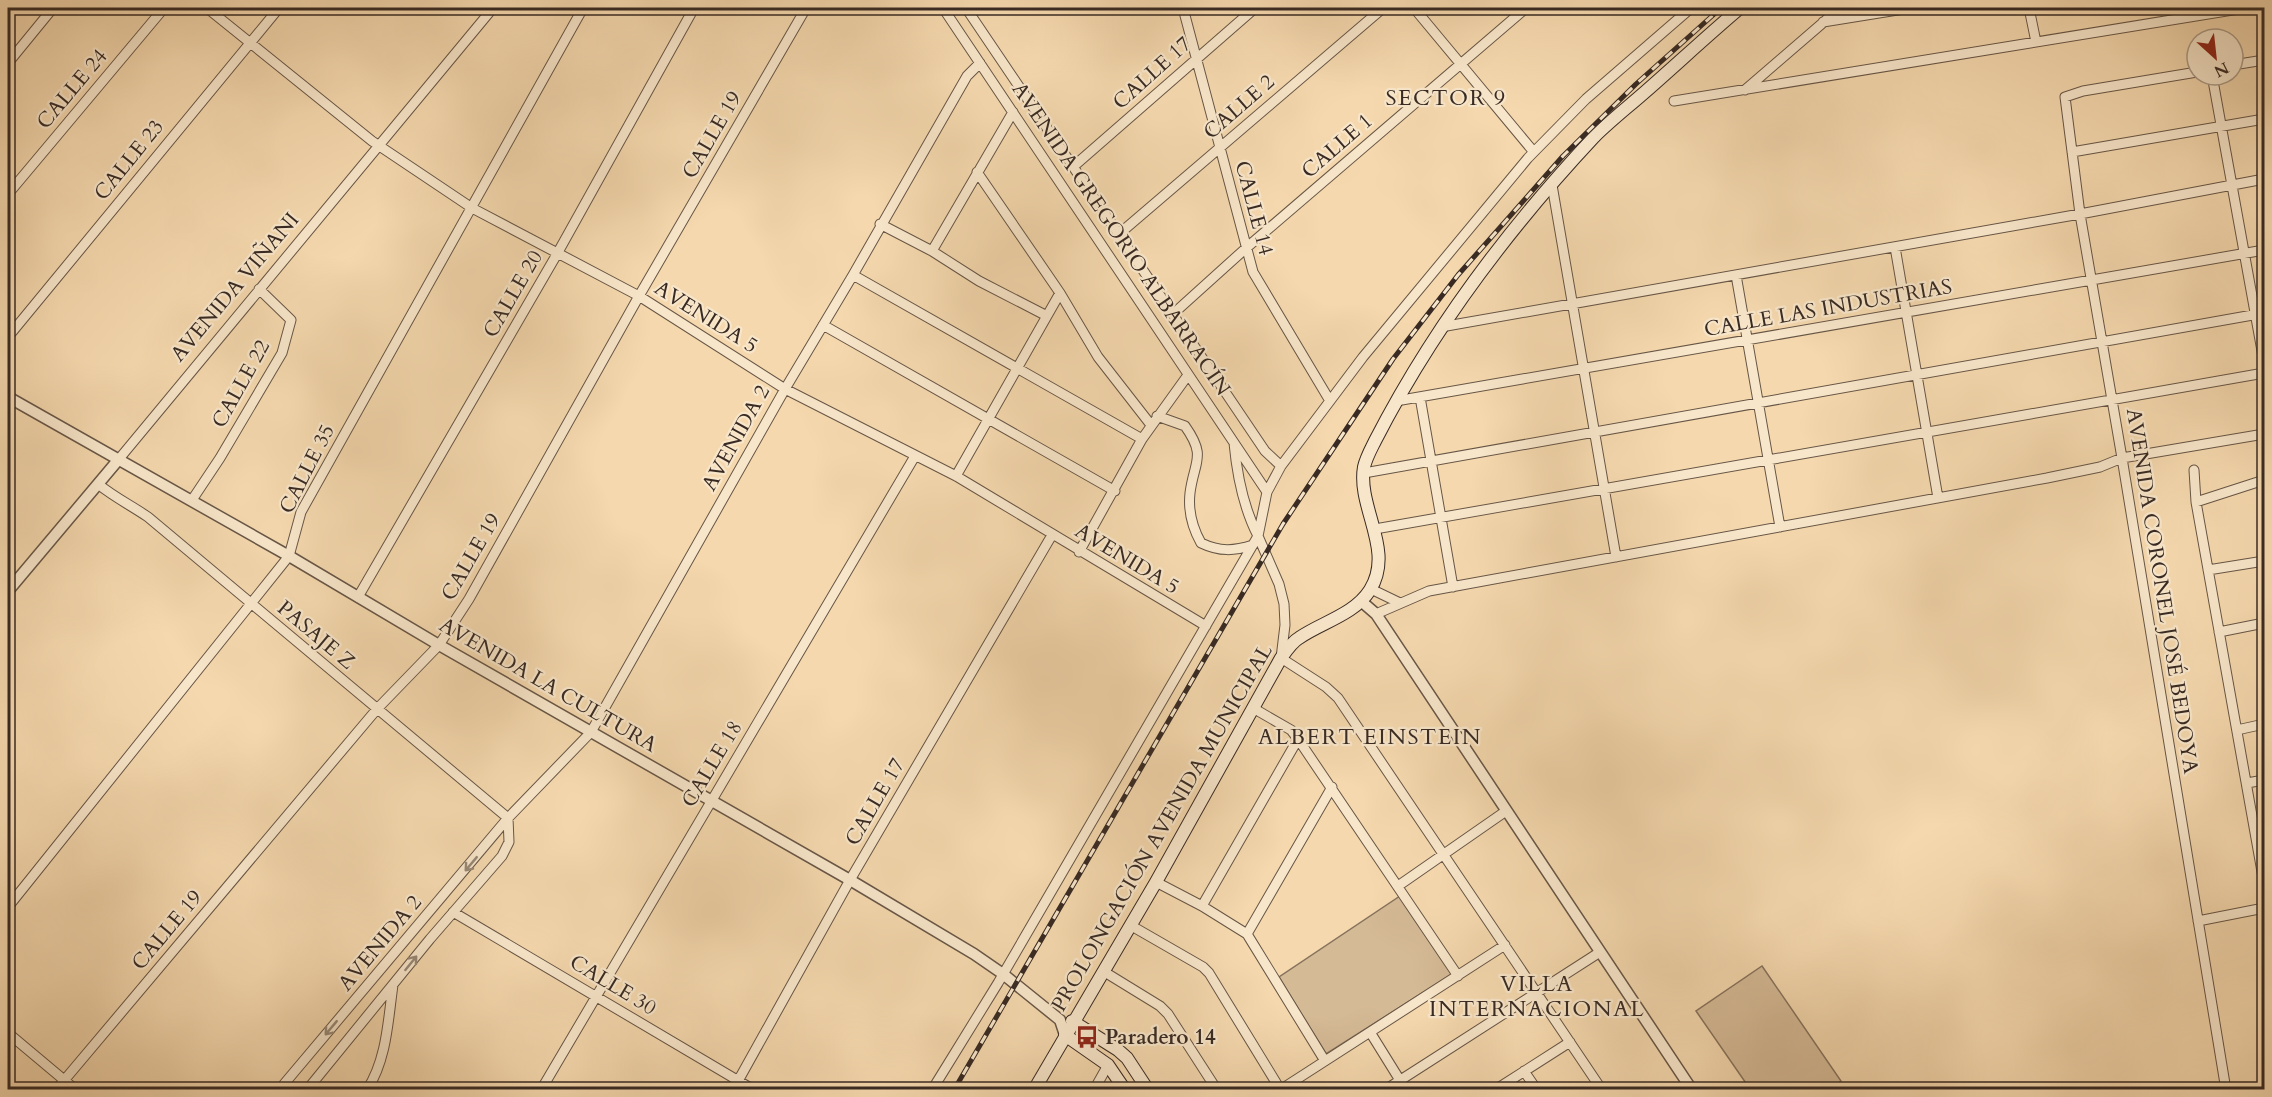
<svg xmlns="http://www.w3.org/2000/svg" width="2272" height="1097" font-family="Cardo,serif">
<rect width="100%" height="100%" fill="#f5d8ae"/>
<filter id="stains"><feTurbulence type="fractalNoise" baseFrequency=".00333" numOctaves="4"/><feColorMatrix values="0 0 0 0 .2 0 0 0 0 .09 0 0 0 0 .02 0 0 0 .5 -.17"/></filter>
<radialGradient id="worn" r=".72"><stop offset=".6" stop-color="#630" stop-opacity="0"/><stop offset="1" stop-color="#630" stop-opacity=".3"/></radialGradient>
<!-- green -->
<path fill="#d5ba96" stroke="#86725c" stroke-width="1.5" d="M1400 896 1452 974 1326 1054 1279 977Z
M1762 966 1841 1081 1829 1089H1750L1696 1011Z"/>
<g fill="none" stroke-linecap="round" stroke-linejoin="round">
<!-- minor casing -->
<g stroke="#675646" stroke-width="11">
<path id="minor" d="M207 8 372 141 472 208 639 296 785 389 956 476 1206 626
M943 8 1267 492
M966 8 1265 451 1281 466
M1183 8 1253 272 1330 401
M1414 8 1533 151
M2029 8 2036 42
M1823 22 1910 8
M8 63 53 8
M2233 65 2264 60
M2197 72 2083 91 2065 97 2080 214 2122 458 2226 1090
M2212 75 2264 362
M1745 90 1840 8
M1674 101 2245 8
M2072 152 2264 119
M1074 166 1255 8
M977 172 1060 293 1098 357 1151 425
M1552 185 1616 557
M8 194 164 8
M880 224 932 251 979 281 1047 316
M1119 234 1383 8
M1895 247 1938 498
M932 251 1013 112
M853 275 1142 439
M1736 275 1780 527
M1173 314 1245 249 1526 8
M823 325 1115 491
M1441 327 2080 214 2264 179
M8 337 279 8
M1420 397 1453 587
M1396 401 2264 250
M1157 416 1185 426C1207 457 1194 461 1190 493 1188 511 1192 527 1201 543 1220 552 1234 551 1253 545
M119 459 493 8
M2194 470 2196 502 2264 883
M1364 473 2264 313
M956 476 1060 293
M98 484C114 497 132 506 148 517L508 818
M192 500 220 458 282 353 291 320 259 289
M2196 502 2264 480
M1375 529 2264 373
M1079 552 1142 439 1188 375
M2208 570 2264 561
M1371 589 1400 603
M358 597 557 254 694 8
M1376 614 1429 591 2047 478 2100 467 2122 458 2264 434
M2219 632 2264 623
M1253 708 1291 730 1298 739 1458 976
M2237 730 2264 724
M2247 783 2264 780
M1156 882 1202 906 1247 934 1325 1061
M1398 886 1506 811
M1202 906 1298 739
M8 907 289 556 301 512 583 8
M453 912 754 1090
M2198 921 2264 908
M1130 925 1203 967 1209 973 1280 1089
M1247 934 1332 787
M1103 971 1160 1006 1168 1014 1217 1090
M1370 1032 1406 1090
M8 1033 76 1090
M1524 1071 1537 1090
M56 1090 377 709 439 645 469 599 639 296 806 8
M279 1090 508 818 591 732 785 389 853 275 967 76 980 63
M307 1090 430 939 502 856 509 842 508 818
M367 1090C387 1059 388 1020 393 985
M541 1090 915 456
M733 1090 850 880 1052 535
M932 1090 998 983 1258 536C1243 507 1237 475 1234 443
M1094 1090 1108 1065
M1280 1090 1505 945
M1385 1090 1600 952
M1495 1090 1570 1042
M1602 1090 1338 698 1326 687 1281 658 1285 625 1284 604 1279 584 1258 536 1267 492 1281 466 1363 357 1528 158 1586 99 1691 8"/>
</g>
<!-- tertiary casing -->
<g stroke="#675646" stroke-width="13">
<path id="tertiary" d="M8 397 289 556 439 645 850 880 974 954 1003 974 1060 1020 1065 1035
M8 591 119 459
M1361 601 1376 614 1692 1090"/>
</g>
<!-- secondary casing -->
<g stroke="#382a23" stroke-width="14">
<path id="secondary" d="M1072 1021 1118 1050 1127 1058 1148 1090
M1065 1035 1108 1065 1125 1090
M1034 1090 1156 882 1281 658C1286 651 1292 642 1299 638 1322 622 1354 615 1370 590 1395 550 1357 508 1364 467 1366 458 1371 449 1375 441 1432 330 1508 229 1594 137 1610 121 1628 107 1645 92 1677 64 1708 35 1740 8"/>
</g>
<!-- minor -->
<use href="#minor" stroke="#f8e6ca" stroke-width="9"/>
<!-- tertiary -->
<use href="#tertiary" stroke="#f8e6ca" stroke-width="10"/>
<!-- secondary -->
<use href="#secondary" stroke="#f8e6ca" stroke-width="12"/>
<!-- rail casing -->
<g stroke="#382a23" stroke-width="5">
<path id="rail" d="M954 1090 1283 524 1393 359 1458 275 1563 156 1636 84 1721 8"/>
</g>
<!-- rail -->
<use href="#rail" stroke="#f8e6ca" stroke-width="3" stroke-dasharray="9" stroke-linecap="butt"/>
</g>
<!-- one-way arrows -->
<defs><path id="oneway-shaft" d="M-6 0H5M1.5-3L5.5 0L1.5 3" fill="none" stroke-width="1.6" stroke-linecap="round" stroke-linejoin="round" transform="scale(1.5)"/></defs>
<g stroke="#988876">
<use href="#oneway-shaft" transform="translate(471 864) rotate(130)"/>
<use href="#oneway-shaft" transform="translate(411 963) rotate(-51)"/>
<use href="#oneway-shaft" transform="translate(331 1028) rotate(130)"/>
</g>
<!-- icons -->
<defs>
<g id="bus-bare" transform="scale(1.8)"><path d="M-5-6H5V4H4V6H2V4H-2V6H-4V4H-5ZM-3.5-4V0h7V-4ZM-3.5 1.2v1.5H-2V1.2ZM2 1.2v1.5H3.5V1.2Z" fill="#8f2418" stroke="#f8e6ca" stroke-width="2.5" paint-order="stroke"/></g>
</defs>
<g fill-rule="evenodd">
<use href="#bus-bare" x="1087" y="1037"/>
</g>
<g text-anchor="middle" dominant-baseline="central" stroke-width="4.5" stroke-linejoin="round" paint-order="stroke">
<!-- street labels -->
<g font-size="21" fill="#382a23" stroke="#f8e6ca">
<text transform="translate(1152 73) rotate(-42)">CALLE 17</text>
<text transform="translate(72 89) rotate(-50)">CALLE 24</text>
<text transform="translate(1239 107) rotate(-41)">CALLE 2</text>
<text transform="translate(712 135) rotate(-60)">CALLE 19</text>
<text transform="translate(1337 146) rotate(-41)">CALLE 1</text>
<text transform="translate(129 160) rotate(-51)">CALLE 23</text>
<text transform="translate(1254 208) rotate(75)">CALLE 14</text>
<text transform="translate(1121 239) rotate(56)">AVENIDA GREGORIO ALBARRACÍN</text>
<text transform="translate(235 287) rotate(-50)">AVENIDA VIÑANI</text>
<text transform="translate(513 294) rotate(-60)">CALLE 20</text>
<text transform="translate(1828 308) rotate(-10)">CALLE LAS INDUSTRIAS</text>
<text transform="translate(706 317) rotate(32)">AVENIDA 5</text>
<text transform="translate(241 384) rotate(-61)">CALLE 22</text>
<text transform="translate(736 438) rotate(-61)">AVENIDA 2</text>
<text transform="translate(307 469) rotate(-63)">CALLE 35</text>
<text transform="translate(471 557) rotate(-60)">CALLE 19</text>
<text transform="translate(1127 559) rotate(31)">AVENIDA 5</text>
<text transform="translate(2162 591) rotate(81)">AVENIDA CORONEL JOSÉ BEDOYA</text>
<text transform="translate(316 635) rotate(40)">PASAJE Z</text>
<text transform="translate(548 685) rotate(30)">AVENIDA LA CULTURA</text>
<text transform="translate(712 764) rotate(-59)">CALLE 18</text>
<text transform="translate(875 802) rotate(-60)">CALLE 17</text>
<text transform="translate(1162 828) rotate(-60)">PROLONGACIÓN AVENIDA MUNICIPAL</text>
<text transform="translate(167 930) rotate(-50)">CALLE 19</text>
<text transform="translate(380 943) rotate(-50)">AVENIDA 2</text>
<text transform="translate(613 985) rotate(31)">CALLE 30</text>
</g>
<!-- poi labels -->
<g font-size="21" font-weight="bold" fill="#382a23" stroke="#f8e6ca" text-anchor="start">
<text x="1105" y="1037">Paradero 14</text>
</g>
<!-- neighbourhood labels -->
<g font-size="22" letter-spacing="1.5" fill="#382a23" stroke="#f8e6ca">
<text x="1446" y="98">SECTOR 9</text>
<text x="1370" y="737">ALBERT EINSTEIN</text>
<text x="1537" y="984">VILLA<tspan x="1537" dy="25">INTERNACIONAL</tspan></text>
</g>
</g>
<!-- margin -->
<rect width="2272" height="1097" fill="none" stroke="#f5d8ae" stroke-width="30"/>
<rect x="9" y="9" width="2254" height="1079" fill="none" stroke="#382a23" stroke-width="3"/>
<rect x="15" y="15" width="2242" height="1067" fill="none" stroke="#382a23" stroke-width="1.5"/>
<!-- north arrow -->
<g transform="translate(2215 57) rotate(153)"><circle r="28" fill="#f8e6ca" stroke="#ab9b87" stroke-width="1.5"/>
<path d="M0-4.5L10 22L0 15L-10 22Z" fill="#8f2418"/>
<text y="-9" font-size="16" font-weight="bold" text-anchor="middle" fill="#382a23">N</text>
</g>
<rect width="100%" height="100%" filter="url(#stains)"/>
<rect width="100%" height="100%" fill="url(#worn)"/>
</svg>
